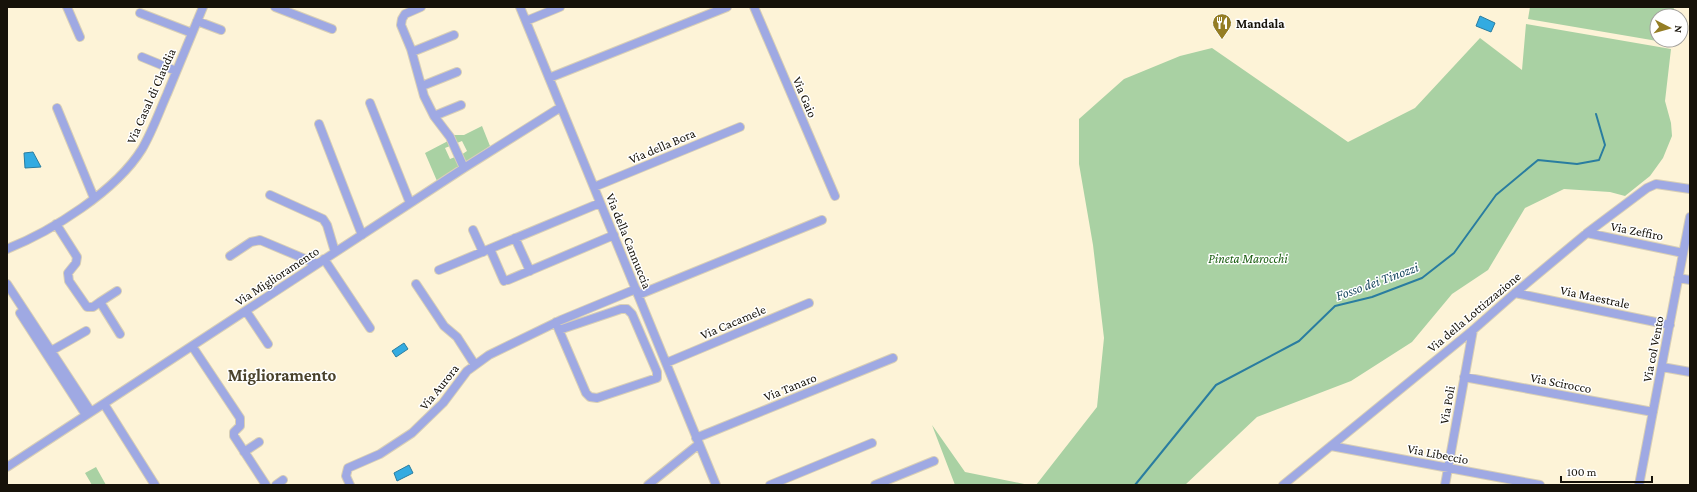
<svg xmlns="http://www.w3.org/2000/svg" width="1697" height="492" font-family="'Crimson Pro',serif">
<rect width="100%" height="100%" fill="#fdf3d7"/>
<!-- green -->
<path fill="#a9d1a3" d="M1530 7H1674L1673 16H1657V40H1669V43L1528 19Z
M1526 24 1671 49 1665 101 1671 123 1672 136 1663 158 1650 176 1625 196 1610 192 1564 189 1525 208 1488 270 1452 294 1412 342 1351 381 1257 417 1185 485H1036L1097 407 1104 338 1093 245 1079 164V119L1124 79 1180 56 1212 48 1348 142 1415 108 1480 38 1522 70Z
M482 126 490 146 465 163 461 155 467 151 462 141 457 143 453 135H464Z
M448 141 450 146 445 148 450 159 455 157 459 166 437 181 425 153Z
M932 425 965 472 1029 485H955Z
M96 467 106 485H92L85 473Z"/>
<!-- water -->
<path fill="#33abe1" stroke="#2a7da0" d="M1480 16 1495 23 1491 32 1476 26Z
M33 152 41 167 25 168 24 153Z
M404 343 408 349 396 357 392 351Z
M409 465 413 473 397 481 394 473Z"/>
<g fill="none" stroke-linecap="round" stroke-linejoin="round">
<!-- stream -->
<path stroke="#2a7da0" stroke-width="2" d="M1135 485 1216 385 1299 341 1335 306 1372 297 1422 278 1454 253 1496 195 1538 160 1577 164 1599 160 1605 145 1596 114"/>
<!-- minor casing -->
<g stroke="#d8cfb6" stroke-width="10">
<path id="minor" d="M67 7 80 37
M275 7 332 29
M421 7 405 14 402 19 401 25 411 49 424 96 434 116 450 137 464 168
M520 7 716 485
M754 7 835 196
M140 13 192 33
M197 21 221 30
M526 21 560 7
M412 52 454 35
M142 57 176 71
M549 78 727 7
M422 86 457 72
M370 103 410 203
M57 108 94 198
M434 116 461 105
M319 124 362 235
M594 187 740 127
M270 195 323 219 327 225 335 252
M56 224 77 257 76 263 68 273 69 281 87 307H93L100 302 120 334
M473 230 483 252
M1587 233 1683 253
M515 238 530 271
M7 249C52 231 116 191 142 149 152 132 159 112 167 94 179 65 191 36 203 7
M490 249 504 281
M230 256 251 242 260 240 317 264
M324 259 370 328
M439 270 600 203
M1678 278 1690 280
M508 280 614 235
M7 284 91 412
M416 284 444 326 457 337 475 365
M1515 293 1670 325
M638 295 822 220
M100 302 117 291
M246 311 268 344
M20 313 86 415
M556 322 559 330 586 393 590 397 597 398 657 378V372L632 314 627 309H621L559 330
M192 346 240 418V426L234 432V436L266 485
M51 351 86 331
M666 363 809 303
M1662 367 1690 372
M1464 377 1653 412
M104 404 155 485
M696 438 893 358
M1331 446 1540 485
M244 452 259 442
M7 467 464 168 561 107
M276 485 283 480
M350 485 346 476 348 468 380 454 412 433 443 403 467 371 489 355 561 320 636 289
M648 485 699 444
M770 485 872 443
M875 485 934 461
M1283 485 1473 330 1515 293 1587 233 1647 188 1656 184 1690 189
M1445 485 1473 330
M1639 485 1690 217"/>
</g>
<!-- minor -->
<use href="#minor" stroke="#9fa9e3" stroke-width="8"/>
</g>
<!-- icons -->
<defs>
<g id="restaurant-pin" transform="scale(1)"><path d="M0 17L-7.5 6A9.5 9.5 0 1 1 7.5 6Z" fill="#947d24" stroke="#fff"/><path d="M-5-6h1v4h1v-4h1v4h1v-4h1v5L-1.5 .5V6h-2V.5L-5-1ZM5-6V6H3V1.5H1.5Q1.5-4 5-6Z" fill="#fff"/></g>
</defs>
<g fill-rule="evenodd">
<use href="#restaurant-pin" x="1222" y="23"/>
</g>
<g text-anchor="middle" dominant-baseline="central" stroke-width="3" stroke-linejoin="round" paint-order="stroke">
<!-- poi labels -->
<g font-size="13" font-weight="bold" fill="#161209" stroke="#fff" text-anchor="start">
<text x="1236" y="23">Mandala</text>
</g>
<!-- street labels -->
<g font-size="13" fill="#161209" stroke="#fff">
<text transform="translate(151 96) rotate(-66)">Via Casal di Claudia</text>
<text transform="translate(805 97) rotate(67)">Via Gaio</text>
<text transform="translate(662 146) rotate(-23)">Via della Bora</text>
<text transform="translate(1637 231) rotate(11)">Via Zeffiro</text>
<text transform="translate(629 241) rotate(68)">Via della Cannuccia</text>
<text transform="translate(277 276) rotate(-33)">Via Miglioramento</text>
<text transform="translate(1595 297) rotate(12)">Via Maestrale</text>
<text transform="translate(1474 312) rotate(-40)">Via della Lottizzazione</text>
<text transform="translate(733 322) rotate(-23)">Via Cacamele</text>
<text transform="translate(1653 349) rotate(-79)">Via col Vento</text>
<text transform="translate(1561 383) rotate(11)">Via Scirocco</text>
<text transform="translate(439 387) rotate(-51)">Via Aurora</text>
<text transform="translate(790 387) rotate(-22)">Via Tanaro</text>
<text transform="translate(1447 405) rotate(-80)">Via Poli</text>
<text transform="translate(1438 454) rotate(11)">Via Libeccio</text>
</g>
<!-- park labels -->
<g font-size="13" font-style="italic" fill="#1c5f13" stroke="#fff">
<text x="1248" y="258">Pineta Marocchi</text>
</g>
<!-- water labels -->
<g font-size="14" font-style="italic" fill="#19485f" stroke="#fff">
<text transform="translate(1377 281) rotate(-20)">Fosso dei Tinozzi</text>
</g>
<!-- district labels -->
<g font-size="17" font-weight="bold" fill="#4a422b" stroke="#fff">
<text x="282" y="375">Miglioramento</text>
</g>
</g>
<!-- border -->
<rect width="1697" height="492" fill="none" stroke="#161209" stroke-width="16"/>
<!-- north arrow -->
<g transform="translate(1669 28) rotate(96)"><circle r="19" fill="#ffffff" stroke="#a2a09d"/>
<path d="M0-3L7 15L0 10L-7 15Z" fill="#947d24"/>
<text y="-6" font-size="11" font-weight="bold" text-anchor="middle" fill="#161209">N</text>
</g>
<!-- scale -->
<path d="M1561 476v6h91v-6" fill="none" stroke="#161209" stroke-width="2"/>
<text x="1567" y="476" font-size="12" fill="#161209" stroke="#ffffff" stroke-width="3" paint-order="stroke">100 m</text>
</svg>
